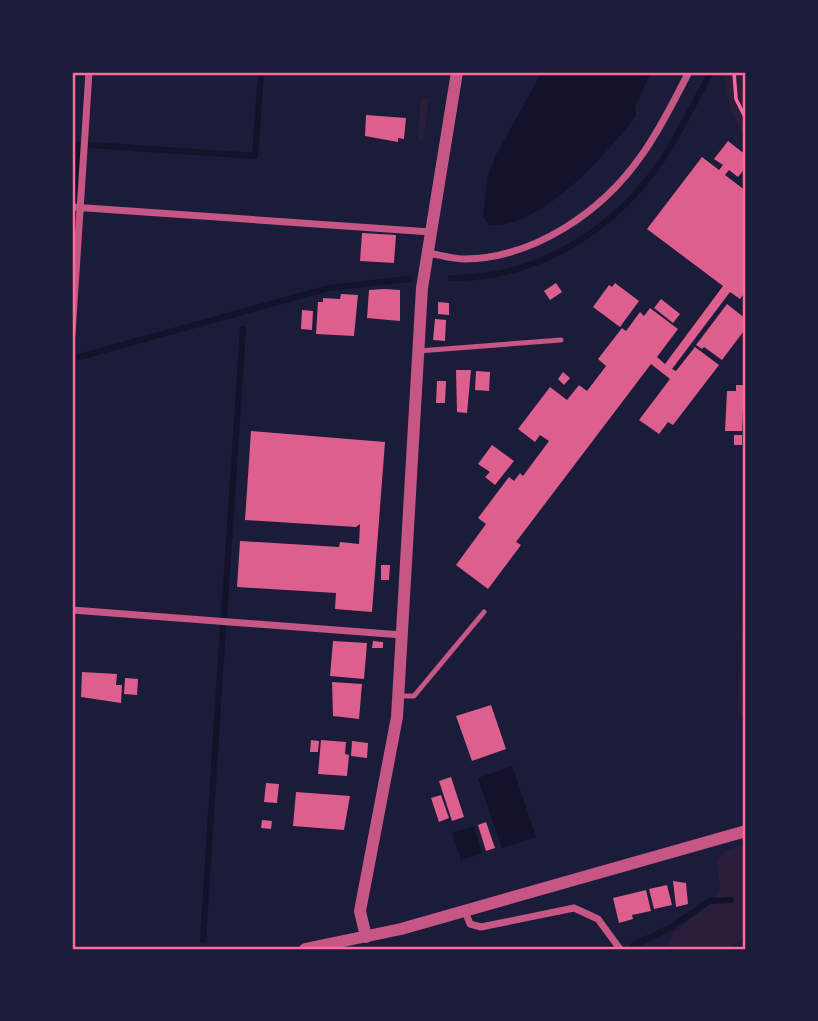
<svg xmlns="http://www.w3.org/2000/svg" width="818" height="1021" font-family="Arial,sans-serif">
<rect width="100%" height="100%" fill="#1b1b3a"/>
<!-- green -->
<path fill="#2a1e3b" d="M723 72H746V139L731 111Z
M421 97 429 99 423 140H418Z
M746 522V725L738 710Z
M746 845V937L727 949H667L673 934 721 891 716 860 727 850Z"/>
<!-- water -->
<path fill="#12122b" d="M542 72H651L635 107 636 116C606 154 542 229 489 225L483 217 488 176 496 155Z
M512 766 536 837 502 848 478 778Z
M474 826 482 853 461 860 452 833Z"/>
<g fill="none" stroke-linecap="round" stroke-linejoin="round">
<!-- stream -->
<path stroke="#12122b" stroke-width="6" d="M90 145 255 156 261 72
M73 203 78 144
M72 220V213
M451 278C532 279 607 235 655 170 677 140 693 104 711 72
M79 357 329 288 409 279
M224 617 243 329
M203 940 223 626
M634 945 671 927 710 901 731 900"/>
</g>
<!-- building -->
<path fill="#dd5f8e" d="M366 115 406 118 404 139 398 138V142L365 136Z
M728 141 746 155V167L738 177 729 170 725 175 746 191V291L740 299 730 292 672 369 676 371 695 347 719 365 673 425 668 422 659 434 639 420 670 379 651 364 516 542 521 545 488 589 456 565 486 524 478 518 509 477 514 481 520 473 523 476 549 441 540 435 535 442 518 429 550 387 567 400 579 385 587 391 606 366 598 359 622 328 626 331 640 312 644 316 650 308 678 329 657 357 665 364 723 286 647 229 702 157 719 170 723 165 714 159Z
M362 233 396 235 394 263 360 261Z
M556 283 562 292 550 300 544 291Z
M615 283 639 301 620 327 593 307 609 285 612 287Z
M384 289 400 290V321L367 318 369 290Z
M341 294 358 295 354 336 316 334 318 302H323V298L340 299Z
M661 299 680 314 673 323 654 308Z
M438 302 449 303V315L438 314Z
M727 304 746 319V328L722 360 704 347 702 349 696 345Z
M302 310 313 311 312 330 301 329Z
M435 319 446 320 445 341 433 340Z
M456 370H471L467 413 457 412Z
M476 371 490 372 489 391 475 390Z
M563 372 570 378 564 385 558 379Z
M437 381H446L445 403H436Z
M736 385H744L742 431H725L727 391H736Z
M251 431 385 442 372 612 335 609 336 593 237 587 240 541 339 547 340 542 359 544 360 524 356 527 245 520Z
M734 435H742V445H734Z
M492 445 514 461 495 485 485 477 490 472 478 464Z
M381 565H390L389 580H381Z
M333 641 367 643 364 679 330 676Z
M373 641 383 642V648H372Z
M82 672 117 674 116 685H122L121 703 81 697Z
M125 678 138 679 137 695 124 694Z
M332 682 362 684 359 719 333 716Z
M491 705 506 749 472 761 456 716Z
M311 740 319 741 318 752H310Z
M321 740 346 742 345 754 349 755 347 776 318 774Z
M352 741 368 743 367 758 351 756Z
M451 777 464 817 452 821 439 781Z
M266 783 279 784 277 803 264 802Z
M296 792 350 796 344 830 293 826Z
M441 795 449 818 439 822 431 798Z
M262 820 272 821 271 829 261 828Z
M486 822 495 848 486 851 478 825Z
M673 881 686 883 688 904 676 907Z
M667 885 672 905 654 909 649 889Z
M646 890 651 911 632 915 633 919 619 923 613 898Z"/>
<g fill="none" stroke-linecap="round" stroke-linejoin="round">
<!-- path -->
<path stroke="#ff6b9d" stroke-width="3.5" d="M734 72 736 99 746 119"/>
<!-- service -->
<path stroke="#c65784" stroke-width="5" d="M418 351 561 340
M399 696H414L484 612"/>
<!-- minor -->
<path stroke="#c65784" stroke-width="7" d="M72 207 431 232
M428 253C440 255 453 259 465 259 534 258 602 212 641 156 660 130 674 100 689 72
M72 334 89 72
M72 610 402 635
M465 911 470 924 481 927 574 908 598 919 620 949"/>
<!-- tertiary -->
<path stroke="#c65784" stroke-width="12" d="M366 937 360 911 397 717 422 288 457 72
M305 949 401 929 746 831"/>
</g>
<!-- border -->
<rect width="818" height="1021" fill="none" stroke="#1b1b3a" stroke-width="147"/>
<rect x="74" y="74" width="670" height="874" fill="none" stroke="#ff6b9d" stroke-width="2.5"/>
</svg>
